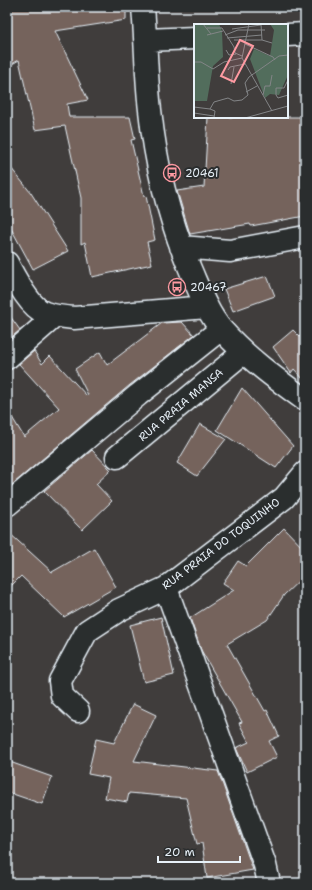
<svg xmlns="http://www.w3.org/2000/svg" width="312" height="890" font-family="'Shantell Sans',sans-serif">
<rect width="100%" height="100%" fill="#403d3c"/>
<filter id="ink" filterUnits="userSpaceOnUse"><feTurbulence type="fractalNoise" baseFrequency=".025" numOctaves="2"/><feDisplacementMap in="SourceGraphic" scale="8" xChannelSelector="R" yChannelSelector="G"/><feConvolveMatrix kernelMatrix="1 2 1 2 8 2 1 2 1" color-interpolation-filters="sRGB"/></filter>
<g filter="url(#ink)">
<!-- building -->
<path fill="#74635c" stroke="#e8f1f8" d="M7 7H126V20L55 31 88 100 67 104 69 117H130L135 139 131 140 144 196H146L155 240 147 242 152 264 92 277 85 242 81 244V198L65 126 35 130 19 60 7 67Z
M208 117H305V216L251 226 250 224 190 234 177 191 204 187Z
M7 163 31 193 68 251 33 269 7 221Z
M267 276 275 296 233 311 224 289Z
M7 312 20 330 7 341Z
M182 322 194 335 130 385 7 489V409L24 437 59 408 19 364 34 351 42 364 50 356 87 396 88 395 75 369 100 352 107 365 162 323Z
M293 330 305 342V381L294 369 291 373 273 347Z
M242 388 293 446 276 468 217 430Z
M200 424 226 439 197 476 177 463Z
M92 450 111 470 96 484 112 501 82 530 44 491Z
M284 528 305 550V575L284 595 267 620 227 644 265 711 267 710 279 736 269 741 277 757 247 772 236 748 249 742 239 723 242 722 201 650 190 618 234 590 223 583 238 561 246 566Z
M7 531 52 572 94 548 116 587 64 617 21 576 7 590Z
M161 617 174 675 144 682 130 625Z
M133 704 156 715 134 761 218 771 253 870 207 878 202 843 197 844 186 798 129 793 127 802 105 798 109 778 88 774 96 739 114 743Z
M7 761 52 777 42 804 7 792Z"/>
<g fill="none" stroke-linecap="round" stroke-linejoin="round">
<!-- minor casing -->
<g stroke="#e8f1f8" stroke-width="25">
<path id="minor" d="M143 7C146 41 146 76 150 110 156 168 170 223 193 276 201 295 209 315 222 330 246 357 276 379 305 400
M287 35 305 34
M146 40 195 38
M181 247 230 251 305 237
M7 263C15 278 29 307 45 313 54 316 64 317 74 318L207 307
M7 358 55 316
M117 457 244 352
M7 505 138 395 221 329
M166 588 265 865 269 883
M78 711 62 696 60 681 87 631 119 610 166 588 284 498 305 473"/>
</g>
<!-- minor -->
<use href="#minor" stroke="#2a2d2e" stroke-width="22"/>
</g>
</g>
<!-- icons -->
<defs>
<g id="bus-ring" transform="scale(0.9)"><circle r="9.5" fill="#2a2d2e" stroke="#ff9aa2" stroke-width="1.5"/><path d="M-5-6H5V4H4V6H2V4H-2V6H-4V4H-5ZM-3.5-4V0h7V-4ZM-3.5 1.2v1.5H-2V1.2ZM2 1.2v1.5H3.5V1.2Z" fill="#ff9aa2"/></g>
</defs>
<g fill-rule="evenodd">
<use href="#bus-ring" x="172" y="173"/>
<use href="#bus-ring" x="177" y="287"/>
</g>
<g text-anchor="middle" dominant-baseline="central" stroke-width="4" stroke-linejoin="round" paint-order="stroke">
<!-- poi labels -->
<g font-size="11" fill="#e8f1f8" stroke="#2a2d2e" text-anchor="start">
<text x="185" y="173">20461</text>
<text x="190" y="287">20467</text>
</g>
<!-- street labels -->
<g font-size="11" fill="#e8f1f8" stroke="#2a2d2e">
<text transform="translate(181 405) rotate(-40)">RUA PRAIA MANSA</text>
<text transform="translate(221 544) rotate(-37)">RUA PRAIA DO TOQUINHO</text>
</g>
</g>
<!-- overview -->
<g transform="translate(194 24)">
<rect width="94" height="94" fill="#403d3c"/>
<path d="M0 0H25L28 7 29 33 19 42 13 77H0ZM76 0H94V51L85 71 76 70 71 74 56 35 60 25 76 32 80 6Z" fill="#526d5c"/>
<path fill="none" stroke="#838587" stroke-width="1" d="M9 0 17 10M55 0 48 34 78 87M67 0 68 16M13 4H28L40 23 41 29 48 32M38 5 67 1M13 11 29 7M31 11 44 6H71M33 14 68 11M40 16H68L78 19M51 20 79 33 81 36M32 26 35 31 42 30M0 38H7L19 45 30 38 48 34M34 46 36 43 51 40M94 56 90 64H82V71L84 74 94 71M37 60 40 43M52 68 63 62M69 71 71 62H76L78 51M0 83 16 85M0 89 20 92M20 94 21 87 16 85 20 78 34 74 40 77 48 76 54 71 51 59 55 53 85 32 94 31M51 94 94 82"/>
<path fill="#ff9aa2" fill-opacity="0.15" stroke="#ff9aa2" stroke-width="2" d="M46 16 59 22 40 58 27 52Z"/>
<rect width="94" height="94" fill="none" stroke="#e8f1f8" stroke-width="2"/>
</g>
<!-- margin -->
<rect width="312" height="890" fill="none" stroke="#2a2d2e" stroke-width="24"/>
<rect x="12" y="12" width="288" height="866" fill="none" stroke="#e8f1f8" stroke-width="1.5" filter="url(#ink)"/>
<!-- scale -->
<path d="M158 856v6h82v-6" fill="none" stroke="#e8f1f8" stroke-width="2"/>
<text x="164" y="856" font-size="12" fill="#e8f1f8" stroke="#2a2d2e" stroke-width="3" paint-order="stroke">20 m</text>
</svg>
